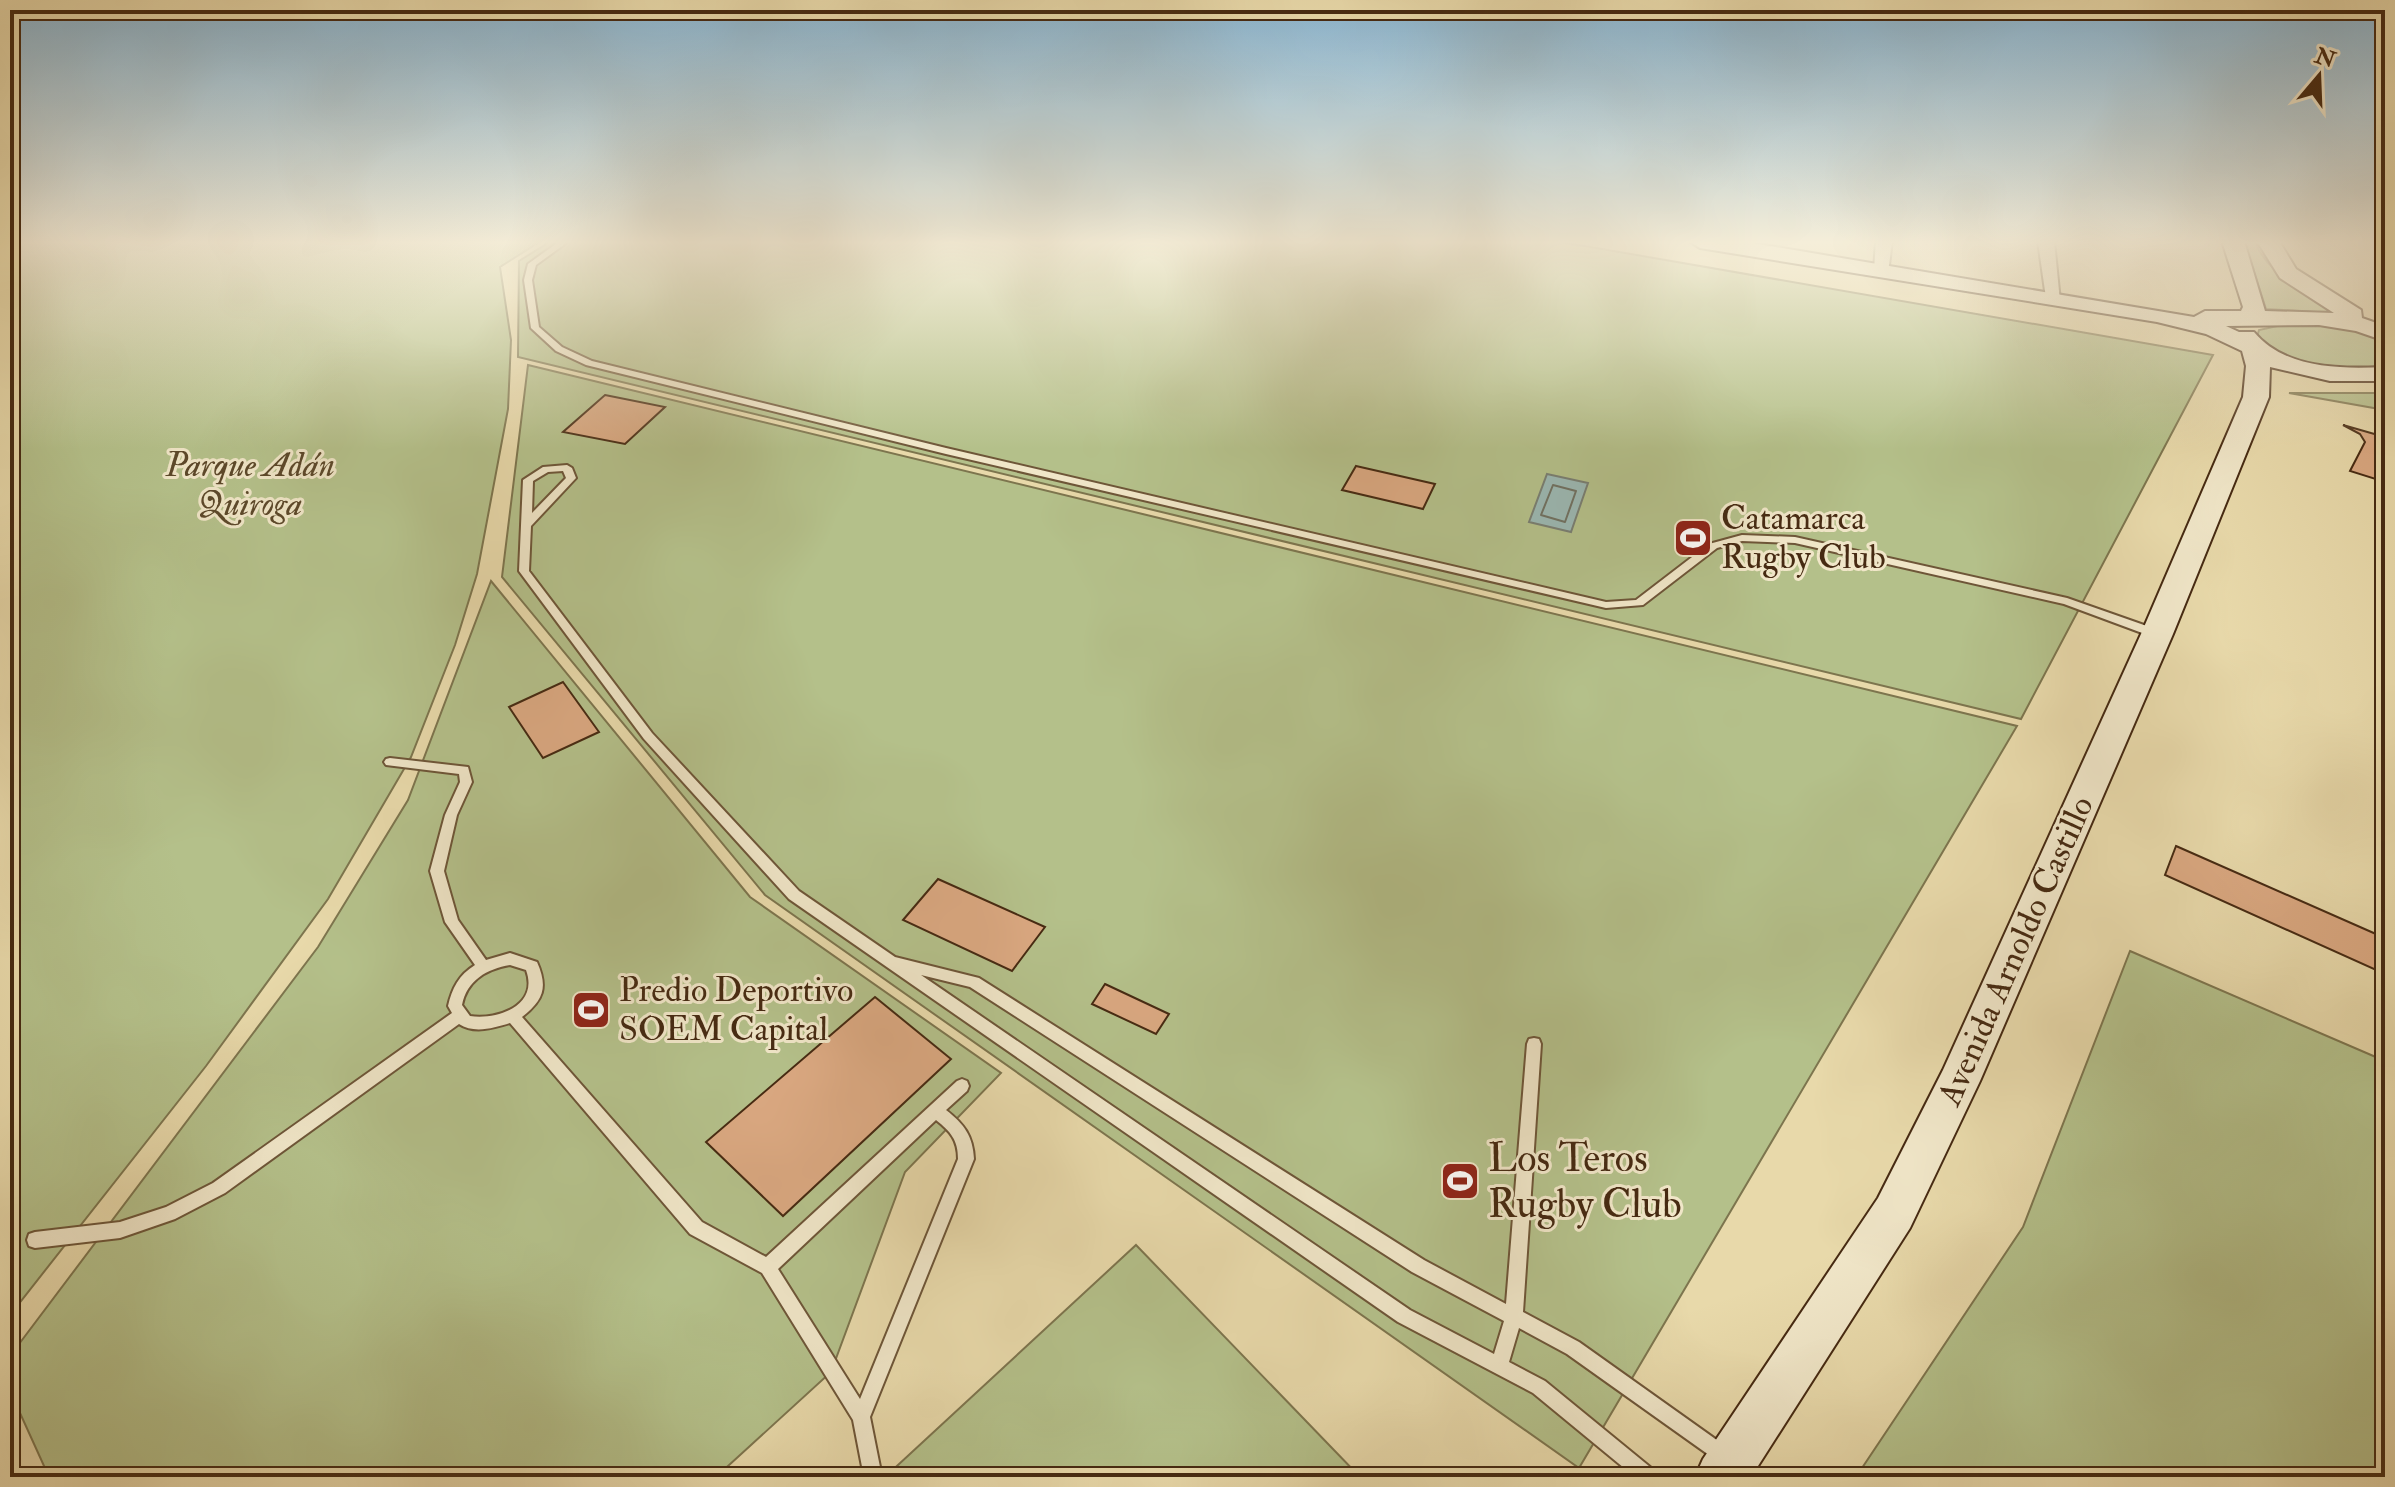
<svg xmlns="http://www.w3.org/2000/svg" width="2395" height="1487" font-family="'IM FELL Double Pica',serif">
<rect width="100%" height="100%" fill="#e8d9aa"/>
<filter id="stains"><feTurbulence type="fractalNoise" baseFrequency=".0025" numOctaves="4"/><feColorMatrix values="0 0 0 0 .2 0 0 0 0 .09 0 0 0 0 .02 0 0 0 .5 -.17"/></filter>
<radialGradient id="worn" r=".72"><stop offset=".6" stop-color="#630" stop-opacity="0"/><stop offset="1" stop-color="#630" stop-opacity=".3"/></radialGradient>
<!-- green -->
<path fill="#b4c08a" stroke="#7d754e" stroke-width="2" d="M10 241H541L500 267 511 340 508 409 477 574 455 645 411 757 328 899 206 1066 10 1315Z
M551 241H1556L2213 355 2021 719 518 357 519 261Z
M2244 241H2255C2269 281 2312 285 2334 313L2266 309Z
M2296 322 2340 325 2385 340V364C2356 371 2311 371 2282 357 2274 353 2265 343 2257 337L2259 330Z
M528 365 2017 726 1579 1468 765 895 502 577Z
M2289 393H2385V410Z
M491 581 750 897 1001 1073 905 1172 831 1372 716 1477H49L10 1391V1356L318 947 408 800Z
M2130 951 2385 1061V1477H1856L2023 1227Z
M1136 1245 1360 1477H885Z"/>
<!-- water -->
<path fill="#9bb8b3" stroke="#797f73" stroke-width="2" d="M1547 474 1588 483 1571 532 1529 522Z"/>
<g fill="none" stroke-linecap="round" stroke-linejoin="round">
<!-- shore -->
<path stroke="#707162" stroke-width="2" d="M1553 485 1576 491 1565 522 1541 515Z"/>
</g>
<!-- building -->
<path fill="#daa881" stroke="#462a12" stroke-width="2" d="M605 395 665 407 625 444 563 432Z
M2343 425 2385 437V482L2350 471 2365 442 2360 434Z
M1356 466 1435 484 1423 509 1342 490Z
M563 682 599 732 543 758 509 707Z
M2176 846 2385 938V974L2165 875Z
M938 879 1045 927 1012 971 903 920Z
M1105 984 1169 1014 1156 1034 1092 1004Z
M875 997 951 1059 783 1216 706 1142Z"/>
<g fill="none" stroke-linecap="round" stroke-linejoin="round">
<!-- service casing -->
<g stroke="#6e5638" stroke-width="4">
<path id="service" d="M560 241H569L536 265 532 280 539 327 562 347 592 361 946 448 1606 602 1636 600 1709 544 1742 535 1795 537 2067 598 2161 631 2163 634 2161 637H2153L2064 604 1795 543 1742 541 1717 548 1643 605 1606 608 946 454 586 365 556 351 531 328 524 280 528 264Z
M567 465 572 468 576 478 531 526 529 571 652 733 799 891 895 957 979 978 1424 1260 1506 1304 1527 1044 1529 1039 1534 1038 1539 1039 1541 1044 1523 1312 1579 1342 1728 1448 1731 1454 1728 1460 1722 1463 1716 1460 1567 1354 1519 1328 1509 1362 1545 1381 1655 1471 1658 1477H1635L1533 1393 1398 1322 789 899 644 739 519 571 523 480 543 467ZM563 471 566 478 532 513 533 481 548 472ZM921 975 970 987 1412 1272 1504 1321 1494 1354 1410 1310Z
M390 758 468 767 472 782 457 815 444 871 458 920 486 960 510 953 537 962C548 987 544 1000 522 1017L702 1222 766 1257 957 1081 962 1079 967 1081 969 1086 967 1091 946 1110C964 1124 973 1136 974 1159L870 1417 882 1477H864L853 1420 762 1273 690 1234 510 1023C494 1028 474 1034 459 1024L225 1193 175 1219 120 1238 35 1248 29 1246 27 1240 29 1234 35 1232 120 1222 166 1207 213 1183 452 1013 448 1006C452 988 459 975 475 965L445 922 430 871 445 815 460 782 459 774 386 765 384 762 386 759ZM510 965 526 970C539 1005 499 1020 470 1016L462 1005C467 980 487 969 510 965ZM936 1120C951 1132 958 1140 958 1159L860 1399 778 1269Z"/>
</g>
<!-- minor casing -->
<g stroke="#6e5638" stroke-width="4">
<path id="minor" d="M1876 241H1892L1888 273 1874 270Z
M2038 241H2054L2060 301 2046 298Z"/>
</g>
<!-- secondary casing -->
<g stroke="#462a12" stroke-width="4">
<path id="secondary" d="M1689 241H1740L2194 317 2205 311H2241L2243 307 2222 241H2244L2265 311 2334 313 2280 278 2257 241H2279L2296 269 2361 310 2362 318 2385 326V341L2356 331 2319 325 2226 326 2239 332H2254C2285 369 2340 369 2385 367V381H2330L2270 367 2269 397 2173 634 1980 1081 1910 1228 1751 1477H1695L1703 1459 1878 1198 1943 1070 2141 634 2243 397 2246 366 2242 351 2206 334 2157 322 1700 248Z"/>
</g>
<!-- service -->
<use href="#service" fill="#f0e6c8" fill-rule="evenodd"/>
<!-- minor -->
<use href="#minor" fill="#f0e6c8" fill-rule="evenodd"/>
<!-- secondary -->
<use href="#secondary" fill="#f0e6c8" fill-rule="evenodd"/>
</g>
<!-- sky -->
<linearGradient id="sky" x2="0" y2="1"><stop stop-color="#89b6d3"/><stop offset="0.54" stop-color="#f5eed9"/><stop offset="1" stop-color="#f5eed9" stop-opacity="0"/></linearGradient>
<rect width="2395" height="449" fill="url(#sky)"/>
<!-- icons -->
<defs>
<g id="stadium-square" transform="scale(2)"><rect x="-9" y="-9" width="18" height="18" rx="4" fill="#8f2418" stroke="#f0e6c8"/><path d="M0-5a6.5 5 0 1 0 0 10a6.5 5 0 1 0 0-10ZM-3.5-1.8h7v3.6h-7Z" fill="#fff"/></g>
</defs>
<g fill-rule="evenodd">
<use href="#stadium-square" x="1693" y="538"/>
<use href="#stadium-square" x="591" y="1010"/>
<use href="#stadium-square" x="1460" y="1181"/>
</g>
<g text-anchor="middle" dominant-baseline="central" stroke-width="6" stroke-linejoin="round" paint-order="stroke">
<!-- park labels -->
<g font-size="34" font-style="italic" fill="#5c482a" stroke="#f0e6c8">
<text x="250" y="465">Parque Adán<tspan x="250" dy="39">Quiroga</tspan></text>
</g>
<!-- poi labels -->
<g font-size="34" fill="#462a12" stroke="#f0e6c8" text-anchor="start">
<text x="1721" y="518">Catamarca<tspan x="1721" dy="39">Rugby Club</tspan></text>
<text x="619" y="990">Predio Deportivo<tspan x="619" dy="39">SOEM Capital</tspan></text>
</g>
<!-- street labels -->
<g font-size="34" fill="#462a12" stroke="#f0e6c8">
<text transform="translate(2016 951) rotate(-66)">Avenida Arnoldo Castillo</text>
</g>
<!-- near-poi labels -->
<g font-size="40" fill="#462a12" stroke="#f0e6c8" text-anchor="start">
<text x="1488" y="1158">Los Teros<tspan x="1488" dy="46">Rugby Club</tspan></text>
</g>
</g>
<!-- margin -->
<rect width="2395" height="1487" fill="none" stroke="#e8d9aa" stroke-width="40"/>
<rect x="12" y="12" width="2371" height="1463" fill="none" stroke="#462a12" stroke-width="4"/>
<rect x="20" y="20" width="2355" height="1447" fill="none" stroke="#462a12" stroke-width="2"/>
<!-- north arrow -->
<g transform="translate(2319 76) rotate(19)" stroke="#f0e6c8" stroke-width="6" paint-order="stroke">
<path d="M0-6L14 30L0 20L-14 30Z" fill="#462a12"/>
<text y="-12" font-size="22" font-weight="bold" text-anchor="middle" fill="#462a12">N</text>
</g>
<rect width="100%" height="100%" filter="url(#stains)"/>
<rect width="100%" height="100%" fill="url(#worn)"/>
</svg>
